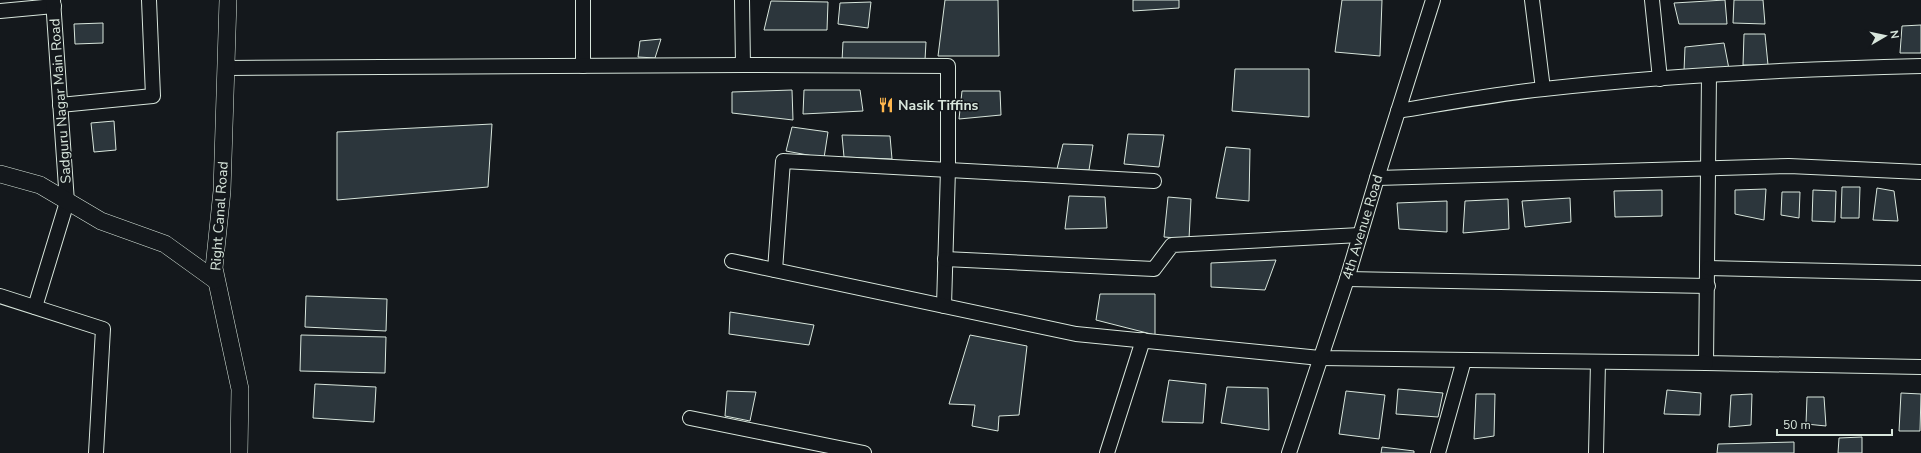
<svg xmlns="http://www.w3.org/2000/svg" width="1921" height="453" font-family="'Nunito Sans',sans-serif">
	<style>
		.building { fill: #2c363c; stroke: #d8e6dc }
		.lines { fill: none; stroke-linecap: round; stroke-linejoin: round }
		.minor-casing { stroke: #d8e6dc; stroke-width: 16 }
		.tertiary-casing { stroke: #d8e6dc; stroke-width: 18 }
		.minor { stroke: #14181c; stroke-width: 14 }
		.tertiary { stroke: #14181c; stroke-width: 17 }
		.labels { text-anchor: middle; stroke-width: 3; stroke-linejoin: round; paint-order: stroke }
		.street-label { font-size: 14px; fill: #d8e6dc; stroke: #14181c }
		.poi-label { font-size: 14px; font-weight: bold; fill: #d8e6dc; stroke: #14181c; text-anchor: start }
	</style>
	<rect width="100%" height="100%" fill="#14181c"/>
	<g class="building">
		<path d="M945 0H998L999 56H938Z"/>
		<path d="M1133 0H1179V8L1133 11Z"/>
		<path d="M1342 0H1382L1380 56 1335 52Z"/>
		<path d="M1725 0 1727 24H1679L1674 3Z"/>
		<path d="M1734 0H1763L1765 24 1733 23Z"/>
		<path d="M771 1 828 2 827 30H764Z"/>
		<path d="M871 2 868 28 838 24 840 3Z"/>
		<path d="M103 23V43L75 44 74 24Z"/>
		<path d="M1921 25V53H1900L1902 26Z"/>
		<path d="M1744 34H1765L1768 65H1743Z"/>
		<path d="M661 39 655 58 638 57 640 41Z"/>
		<path d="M843 42H926L925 60 842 61Z"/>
		<path d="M1724 43 1729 69 1684 71 1685 47Z"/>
		<path d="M1235 69H1309V117L1232 111Z"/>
		<path d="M792 90 793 120 732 113V92Z"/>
		<path d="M804 90H860L863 111 803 114Z"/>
		<path d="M962 91H1000L1001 115 959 119Z"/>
		<path d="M114 121 116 150 94 152 91 123Z"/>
		<path d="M492 124 488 187 337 200V132Z"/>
		<path d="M792 127 828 132 824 158 786 151Z"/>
		<path d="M1128 134 1164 135 1159 167 1124 164Z"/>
		<path d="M842 135 890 136 892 159 844 157Z"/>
		<path d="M1063 144 1093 145 1089 170 1057 169Z"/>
		<path d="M1226 147 1250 149 1249 201 1216 198Z"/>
		<path d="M1842 187H1860L1859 218H1841Z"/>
		<path d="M1877 188 1894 191 1898 221 1873 220Z"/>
		<path d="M1766 189 1764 220 1735 214V190Z"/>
		<path d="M1662 190V216L1615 217 1614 191Z"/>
		<path d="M1813 190 1836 191 1835 222 1812 221Z"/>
		<path d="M1782 192H1800L1799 218 1781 215Z"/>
		<path d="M1069 196 1105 197 1107 228 1065 229Z"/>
		<path d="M1168 197 1191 199 1189 239 1164 237Z"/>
		<path d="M1570 198 1571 222 1525 227 1522 201Z"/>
		<path d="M1508 199 1509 229 1463 233 1465 201Z"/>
		<path d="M1447 201V232L1399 229 1397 203Z"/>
		<path d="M1276 260 1265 290 1211 287V263Z"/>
		<path d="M1100 294H1155V335L1096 320Z"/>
		<path d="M306 296 387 299 386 331 305 327Z"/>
		<path d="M730 312 814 325 809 345 729 334Z"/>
		<path d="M301 335 386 337 385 373 300 371Z"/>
		<path d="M970 335 1027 346 1019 415 999 416 998 431 972 426 975 405 949 404Z"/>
		<path d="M1169 380 1206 384 1203 423 1162 422Z"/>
		<path d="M315 384 376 387 374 422 313 418Z"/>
		<path d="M1227 387 1268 388 1269 430 1221 423Z"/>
		<path d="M1398 389 1443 393 1438 417 1396 414Z"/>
		<path d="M1667 390 1701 393 1700 415 1664 414Z"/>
		<path d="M727 391 756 392 750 421 725 416Z"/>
		<path d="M1346 391 1385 395 1379 439 1339 434Z"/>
		<path d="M1901 393 1921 394 1920 431H1899Z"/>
		<path d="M1476 394H1495L1494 436 1474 439Z"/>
		<path d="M1752 394 1751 425 1729 427 1731 395Z"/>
		<path d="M1807 397H1824L1826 426 1806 424Z"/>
		<path d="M1862 437V453H1838L1839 438Z"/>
		<path d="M1794 442V453H1717L1718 444Z"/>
		<path d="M1382 447 1414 451V453H1381Z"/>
	</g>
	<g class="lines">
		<g class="minor-casing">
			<g id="minor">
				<path d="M583 0V66"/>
				<path d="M742 0 743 65"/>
				<path d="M1532 0 1543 89"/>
				<path d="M1652 0 1660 79"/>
				<path d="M0 11 54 6"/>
				<path d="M227 68 743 65 948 66V169L944 306"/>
				<path d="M1709 75 1706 363 1921 367"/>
				<path d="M60 105 153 96 149 0"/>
				<path d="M1398 111C1447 103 1495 94 1544 89 1669 75 1795 69 1921 66"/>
				<path d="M1377 178 1789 166 1921 172"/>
				<path d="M945 259 1154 269 1172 245 1360 235"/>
				<path d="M732 261 1076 334 1320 358 1706 363"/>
				<path d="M1708 268 1921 273"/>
				<path d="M775 270 783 161 1154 181"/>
				<path d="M1347 279 1708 286"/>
				<path d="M0 296 103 329 96 453"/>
				<path d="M35 307 67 202 53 0"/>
				<path d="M690 418 864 453"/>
				<path d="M1107 453 1143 340"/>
				<path d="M1289 453 1347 279 1377 178 1433 0"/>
				<path d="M1438 453 1464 360"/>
				<path d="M1596 453 1598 362"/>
			</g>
		</g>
		<g class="tertiary-casing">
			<g id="tertiary">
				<path d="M228 0 222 191 214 268 240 389 239 453"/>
				<path d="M0 174 40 185 101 221 165 244 215 280"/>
			</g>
		</g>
		<use href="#minor" class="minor"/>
		<use href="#tertiary" class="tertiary"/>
	</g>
	<defs>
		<g id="restaurant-bare" transform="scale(1.2)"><path d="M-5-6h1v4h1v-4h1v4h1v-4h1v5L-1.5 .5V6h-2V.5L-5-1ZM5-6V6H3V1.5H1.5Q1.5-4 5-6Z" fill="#ffb74d" stroke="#14181c" stroke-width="2.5" paint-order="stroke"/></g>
	</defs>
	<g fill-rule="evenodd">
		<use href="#restaurant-bare" x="886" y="105"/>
	</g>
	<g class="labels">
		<g class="street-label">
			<text transform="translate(60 101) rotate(-94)" y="5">Sadguru Nagar Main Road</text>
			<text transform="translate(219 216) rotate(-86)" y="5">Right Canal Road</text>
			<text transform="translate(1362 227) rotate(-73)" y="5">4th Avenue Road</text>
		</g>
		<g class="poi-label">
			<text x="898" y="110">Nasik Tiffins</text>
		</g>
	</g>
	<g transform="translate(1885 36) rotate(81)" stroke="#14181c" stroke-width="3" paint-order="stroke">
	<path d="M0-3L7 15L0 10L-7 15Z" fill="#d8e6dc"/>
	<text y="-6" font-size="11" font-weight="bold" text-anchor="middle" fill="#d8e6dc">N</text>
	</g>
	<path d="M1777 429v6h115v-6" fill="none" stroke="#d8e6dc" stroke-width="2"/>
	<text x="1783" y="429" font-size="12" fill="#d8e6dc" stroke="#14181c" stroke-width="3" paint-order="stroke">50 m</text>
</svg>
